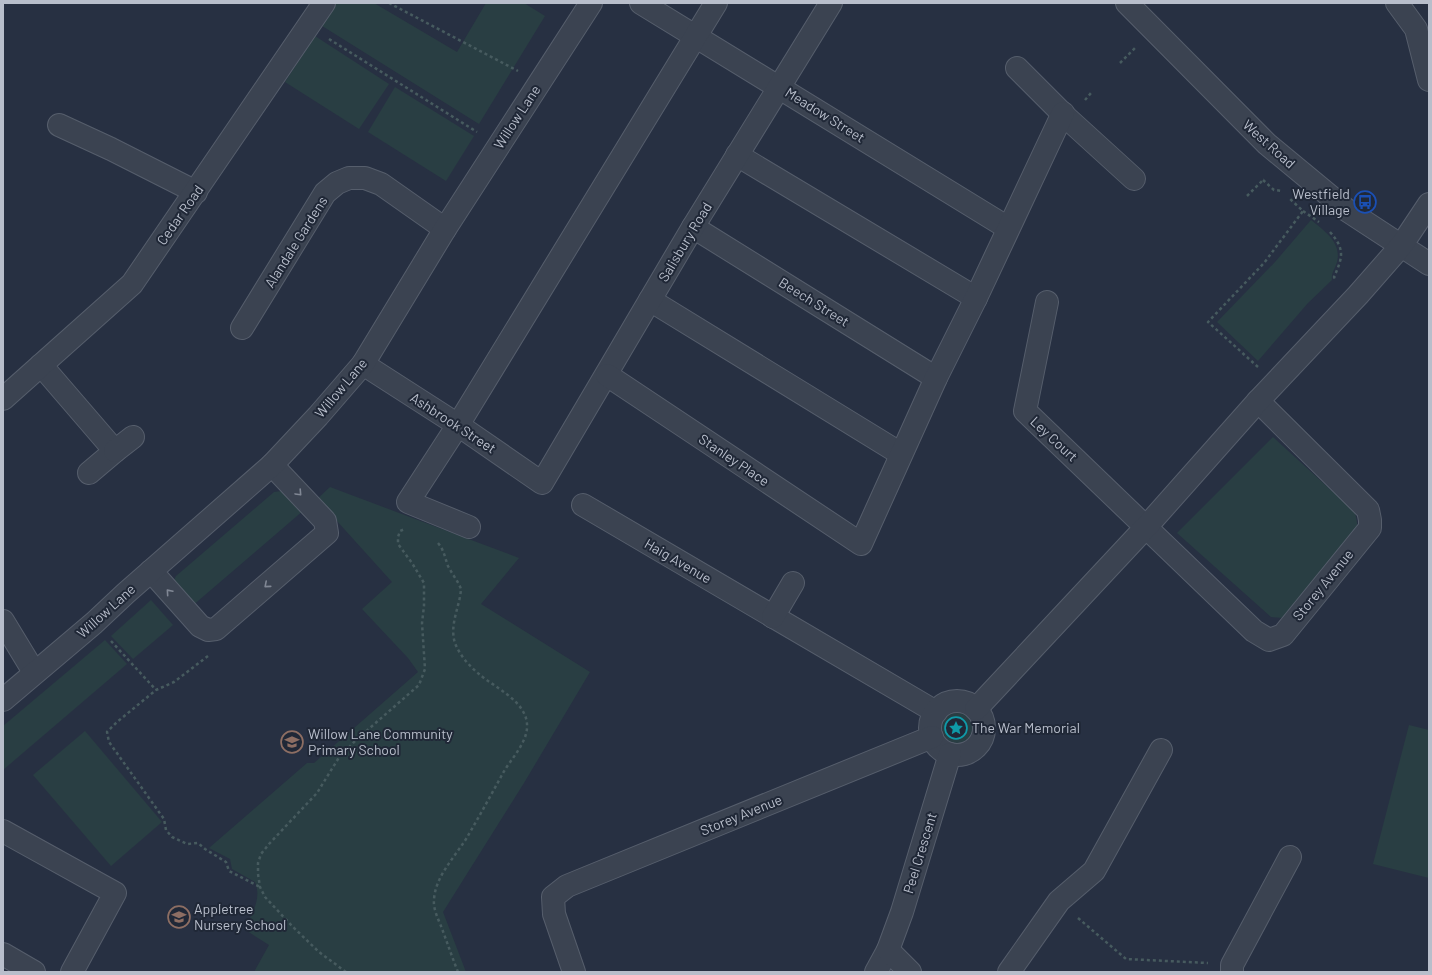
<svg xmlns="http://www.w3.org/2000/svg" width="1432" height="975" font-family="Barlow,sans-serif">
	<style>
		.green { fill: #293e43 }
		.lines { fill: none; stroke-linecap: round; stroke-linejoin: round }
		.minor-casing { stroke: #565e6c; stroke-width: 24 }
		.path { stroke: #475b5f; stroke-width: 2.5; stroke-dasharray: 3 3; stroke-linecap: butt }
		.minor { stroke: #3b4351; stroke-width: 22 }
		.oneway { stroke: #808794 }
		.labels { text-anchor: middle; stroke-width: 4; stroke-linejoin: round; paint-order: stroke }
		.street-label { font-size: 14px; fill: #b8becb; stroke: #202837 }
		.poi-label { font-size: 14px; fill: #b8becb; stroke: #202837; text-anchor: start }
	</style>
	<rect width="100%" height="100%" fill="#273042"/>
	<g class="green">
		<path d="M332 3H374L457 52 486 3H524L545 16 479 124 319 24Z"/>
		<path d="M315 36 389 84 359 129 285 82Z"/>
		<path d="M395 87 474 136 446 181 368 132Z"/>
		<path d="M1311 220C1325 231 1342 243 1337 262 1335 269 1331 273 1332 280L1308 303 1258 361 1217 322 1275 262Z"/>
		<path d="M1273 437 1355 512 1358 528 1283 618 1271 617 1177 533Z"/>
		<path d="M330 487 519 558 481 604 590 672 524 783 443 912 466 972H254L269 945 244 929C252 914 262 899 255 882L232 869 230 859 209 848 307 763H314L418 672 408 658 362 609 392 582 327 510 315 501Z"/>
		<path d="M282 491 288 494 304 510 191 607 173 582 176 576 274 492Z"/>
		<path d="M151 600 173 625 133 659 111 636Z"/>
		<path d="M105 640 127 664 3 770V726Z"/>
		<circle cx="957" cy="728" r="15"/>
		<path d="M1409 725 1429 730V878L1373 864Z"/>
		<path d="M85 731 162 822 111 866 33 775Z"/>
	</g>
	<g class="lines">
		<g class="minor-casing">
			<g id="minor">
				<path d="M641 3 1008 228"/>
				<path d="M1127 3 1267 144 1348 211 1429 264"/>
				<path d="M1397 3 1416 29 1429 80"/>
				<path d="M1017 68 1067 118 1134 179"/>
				<path d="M59 125 111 149 196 192"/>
				<path d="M737 155 976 298"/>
				<path d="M693 227 936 378"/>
				<path d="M650 300 901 454"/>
				<path d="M1047 302 1025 411 1254 631 1269 640 1283 635 1370 528V520L1368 510 1258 401"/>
				<path d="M242 328 325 193 337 183 349 178H365L381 184 445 229"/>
				<path d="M363 364 458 425 542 483 693 227 831 3"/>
				<path d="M41 365 115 451 89 473"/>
				<path d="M607 375 861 544 936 378 976 298 1063 113"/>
				<path d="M3 399 132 284 324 3"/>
				<path d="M115 451 133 437"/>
				<path d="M583 505 936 712"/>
				<path d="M469 527 408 502 458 425 716 3"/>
				<path d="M151 571 200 626 208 630 216 629 327 533 325 521 272 465"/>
				<path d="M773 617 793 583"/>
				<path d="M3 621 34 672"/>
				<path d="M3 700 94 623 126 593 272 465 318 416 363 364 445 229 591 3"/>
				<circle cx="957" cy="728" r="27"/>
				<path d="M976 709 1147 526 1258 401 1358 295 1401 246 1429 204"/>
				<path d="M3 831 115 893 72 972"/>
				<path d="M3 954 34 972"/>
				<path d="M574 972 554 914 553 897 567 886 932 737"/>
				<path d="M876 972 888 950"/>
				<path d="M910 972 888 950 902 912 950 754"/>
				<path d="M1009 972 1059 901 1094 871 1161 750"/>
				<path d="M1232 972V965L1290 857"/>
			</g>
		</g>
		<g class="path">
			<path d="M389 3 518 71"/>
			<path d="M329 39 477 132"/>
			<path d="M1120 63 1136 47"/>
			<path d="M1085 100 1091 93"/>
			<path d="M1263 180 1274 190 1283 191"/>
			<path d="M1247 196 1264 179"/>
			<path d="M1303 211 1319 222"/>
			<path d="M1330 232C1345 249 1343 257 1334 277L1336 281"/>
			<path d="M1258 367 1208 322 1264 263 1303 211 1289 198"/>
			<path d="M438 543C444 550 445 558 448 566 452 574 458 581 461 589 460 606 449 625 455 643 459 654 469 666 479 674 495 688 529 702 527 728 526 744 511 759 503 773 491 795 479 817 466 839 454 858 435 877 434 900 433 908 438 919 441 926 447 942 452 957 458 972"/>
			<path d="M111 641 156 690"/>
			<path d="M208 656 174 682 156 690 117 722 107 732 109 742 164 819 166 830 172 837 187 844 198 843 205 849 226 862 229 871 260 887"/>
			<path d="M1078 918 1126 959 1208 963"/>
			<path d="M346 972 319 952 293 927 265 897 260 887 258 874V863L261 854 269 844 317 793 338 759 355 741 419 685 425 669 422 623 424 606V583L412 563 398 544V537L400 531 405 529"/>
		</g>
		<use href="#minor" class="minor"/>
	</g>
	<defs><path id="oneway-chevron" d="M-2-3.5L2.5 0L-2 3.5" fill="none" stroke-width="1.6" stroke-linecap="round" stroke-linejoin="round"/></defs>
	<g class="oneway">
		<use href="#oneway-chevron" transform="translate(299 493) rotate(47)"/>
		<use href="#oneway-chevron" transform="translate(267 585) rotate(139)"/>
		<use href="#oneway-chevron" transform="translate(169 592) rotate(-131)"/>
	</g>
	<defs>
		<g id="bus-ring" transform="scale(1.15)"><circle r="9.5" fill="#202837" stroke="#1a4fb4" stroke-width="1.5"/><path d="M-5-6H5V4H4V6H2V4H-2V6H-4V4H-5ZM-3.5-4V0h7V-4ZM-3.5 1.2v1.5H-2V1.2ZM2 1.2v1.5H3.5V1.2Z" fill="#1a4fb4"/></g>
		<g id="sight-ring" transform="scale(1.15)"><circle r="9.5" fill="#202837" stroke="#0f9aa8" stroke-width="1.5"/><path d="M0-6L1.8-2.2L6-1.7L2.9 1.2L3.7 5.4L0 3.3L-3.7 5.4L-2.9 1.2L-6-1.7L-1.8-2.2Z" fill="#0f9aa8"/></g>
		<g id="school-ring" transform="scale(1.15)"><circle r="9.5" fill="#202837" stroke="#8d6e63" stroke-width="1.5"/><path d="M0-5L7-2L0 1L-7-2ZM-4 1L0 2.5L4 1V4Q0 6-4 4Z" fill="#8d6e63"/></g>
	</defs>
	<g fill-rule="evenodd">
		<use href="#bus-ring" x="1365" y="202"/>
		<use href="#sight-ring" x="956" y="728"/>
		<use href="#school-ring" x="292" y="742"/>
		<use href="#school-ring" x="179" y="917"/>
	</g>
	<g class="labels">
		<g class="street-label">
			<text transform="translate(825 115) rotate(32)" y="5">Meadow Street</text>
			<text transform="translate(517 117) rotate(-57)" y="5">Willow Lane</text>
			<text transform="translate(1269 144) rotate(42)" y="5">West Road</text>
			<text transform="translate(180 215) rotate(-55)" y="5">Cedar Road</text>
			<text transform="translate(296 242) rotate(-58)" y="5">Alandale Gardens</text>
			<text transform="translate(685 242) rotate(-59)" y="5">Salisbury Road</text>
			<text transform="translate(814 302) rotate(32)" y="5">Beech Street</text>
			<text transform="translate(341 388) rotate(-50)" y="5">Willow Lane</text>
			<text transform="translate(453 423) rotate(33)" y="5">Ashbrook Street</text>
			<text transform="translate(1054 439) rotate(43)" y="5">Ley Court</text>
			<text transform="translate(734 460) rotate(34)" y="5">Stanley Place</text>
			<text transform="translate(678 561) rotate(30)" y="5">Haig Avenue</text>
			<text transform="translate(1323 585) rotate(-51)" y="5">Storey Avenue</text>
			<text transform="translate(106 611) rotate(-42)" y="5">Willow Lane</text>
			<text transform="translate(741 815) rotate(-22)" y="5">Storey Avenue</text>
			<text transform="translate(920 853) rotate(-73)" y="5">Peel Crescent</text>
		</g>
		<g class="poi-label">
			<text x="1350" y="199" text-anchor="end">Westfield<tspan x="1350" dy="16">Village</tspan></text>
			<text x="972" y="733">The War Memorial</text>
			<text x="308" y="739">Willow Lane Community<tspan x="308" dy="16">Primary School</tspan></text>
			<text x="194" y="914">Appletree<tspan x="194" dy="16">Nursery School</tspan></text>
		</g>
	</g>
	<rect width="1432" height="975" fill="none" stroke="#b8becb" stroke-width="8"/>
</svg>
